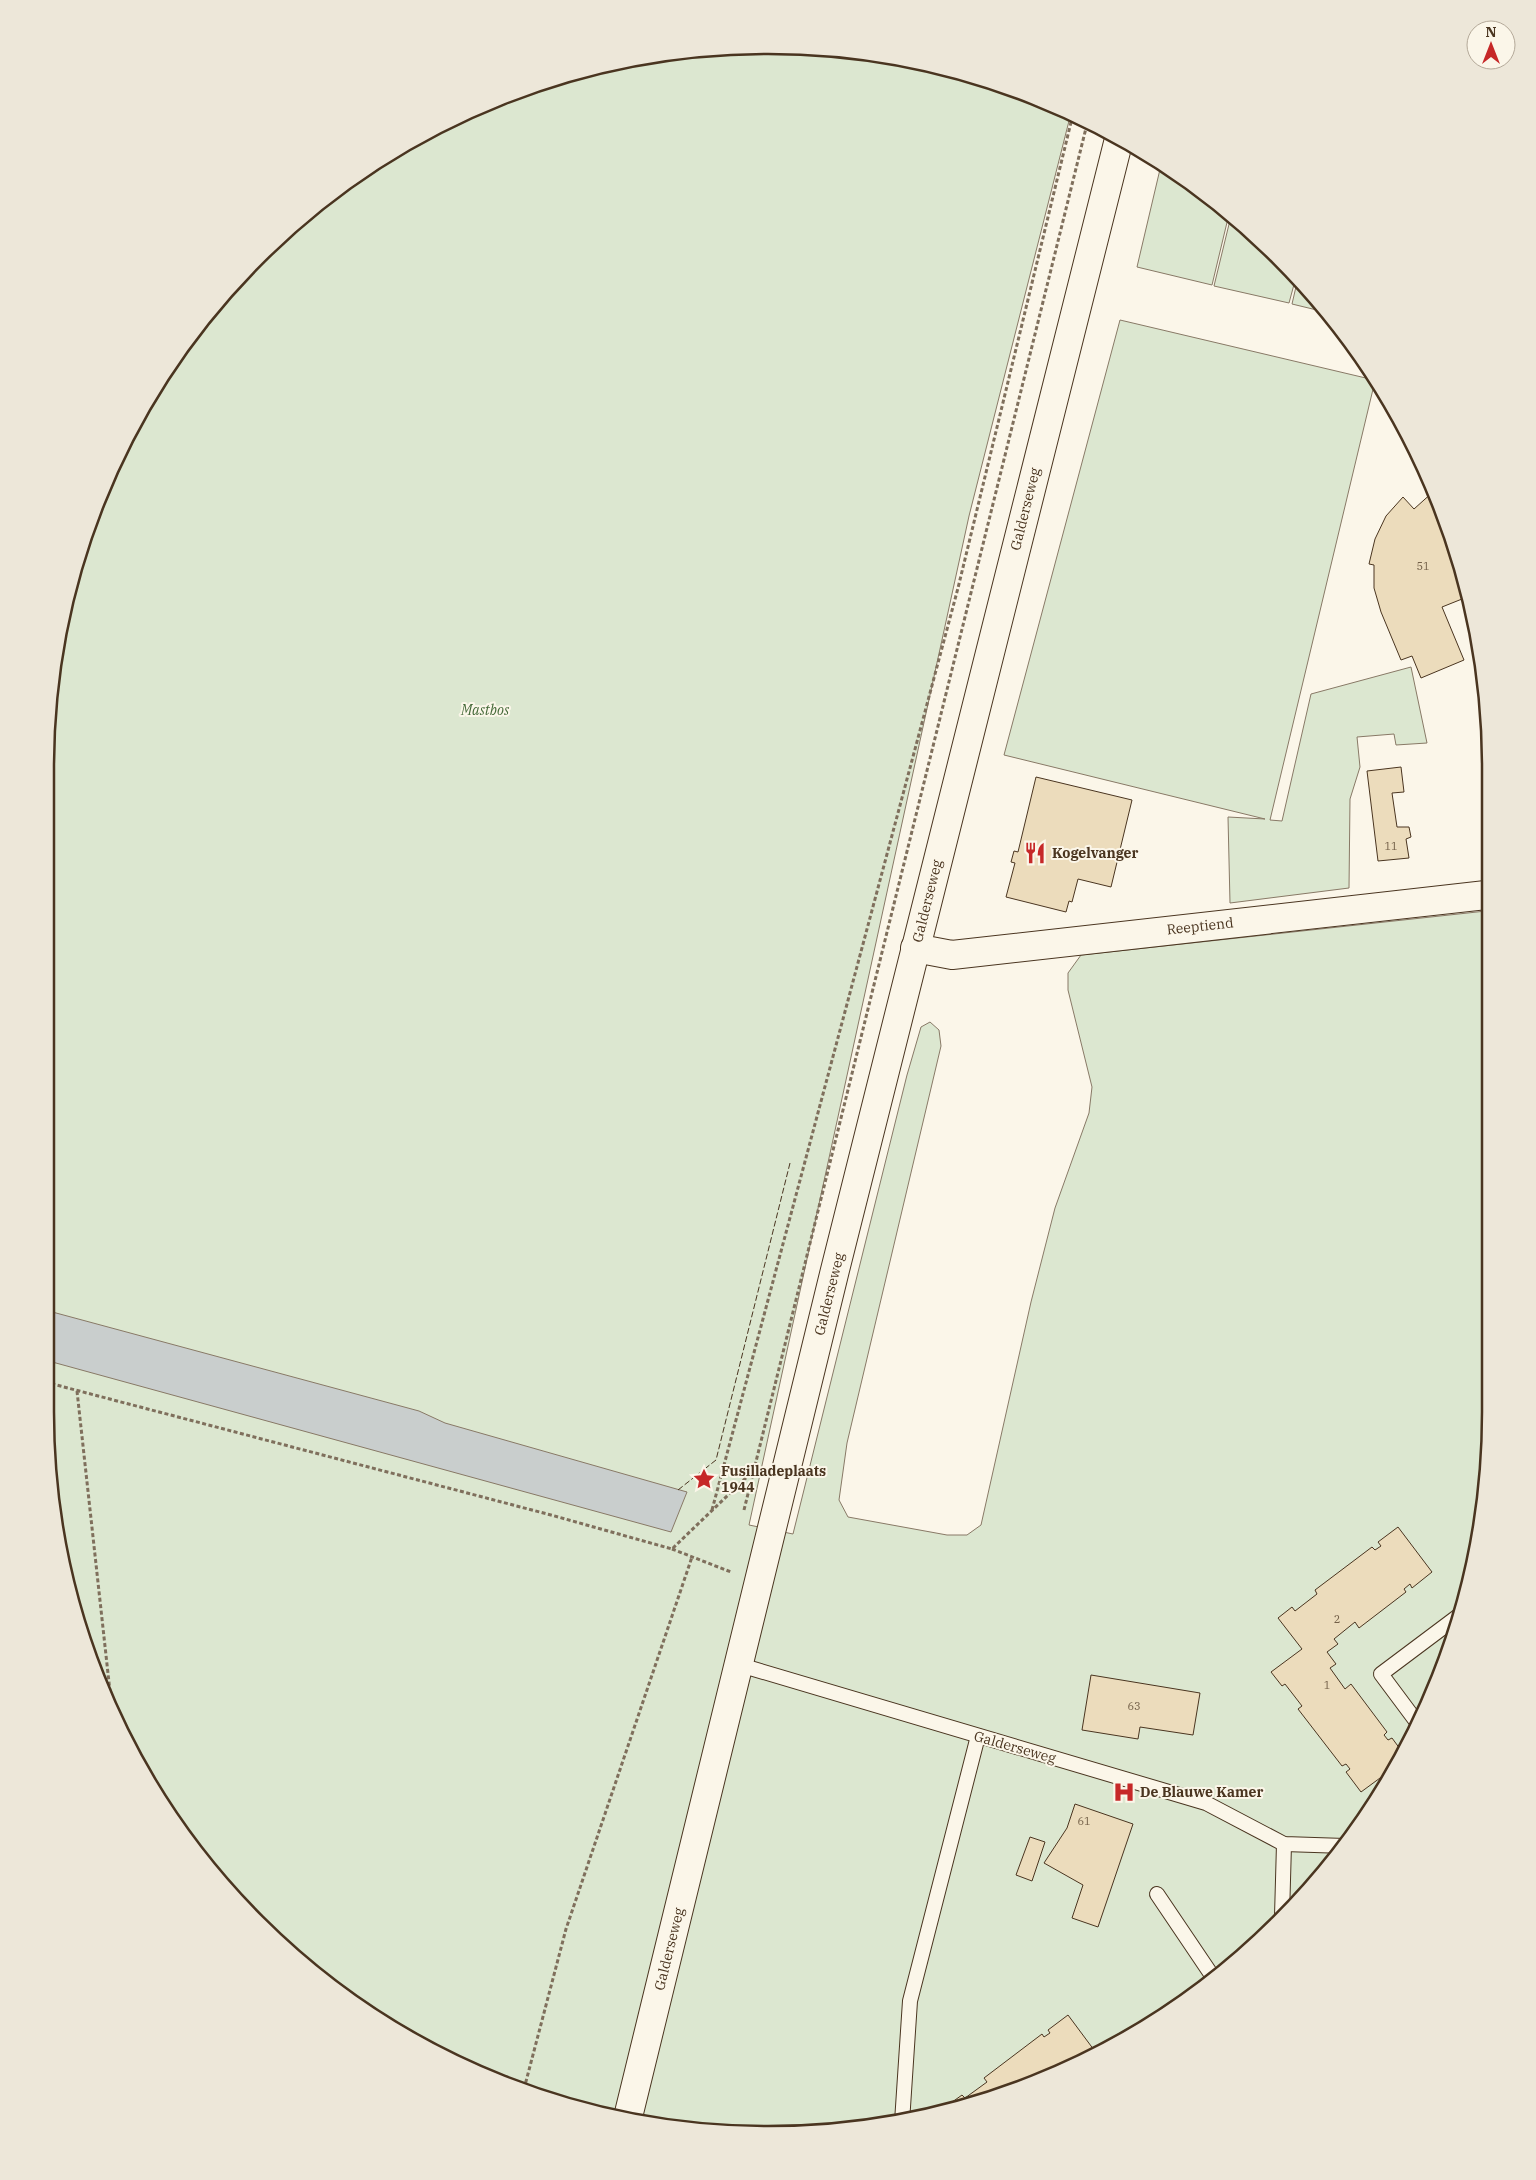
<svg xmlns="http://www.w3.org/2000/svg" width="1536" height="2180" font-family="'IBM Plex Serif',serif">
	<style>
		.green { fill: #dce7d0; stroke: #887966 }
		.water { fill: #c9cecd; stroke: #887966 }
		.building { fill: #ecdcbc; stroke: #4a3520 }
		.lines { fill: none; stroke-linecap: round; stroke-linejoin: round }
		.service-casing { stroke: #4a3520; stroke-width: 16 }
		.minor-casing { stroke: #4a3520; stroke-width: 30 }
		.tertiary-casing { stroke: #4a3520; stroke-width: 30 }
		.path { stroke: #7f6f5c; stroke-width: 3; stroke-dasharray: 4 2.5; stroke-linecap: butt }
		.service { stroke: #fbf6e9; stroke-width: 14 }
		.minor { stroke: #fbf6e9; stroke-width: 28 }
		.tertiary { stroke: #fbf6e9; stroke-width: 28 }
		.fence { stroke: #4a3520; stroke-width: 1; stroke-dasharray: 6 2.5; stroke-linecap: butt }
		.labels { text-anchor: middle; stroke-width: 4; stroke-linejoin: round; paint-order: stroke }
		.number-label { font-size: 11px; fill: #725f47 }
		.street-label { font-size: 14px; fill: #4a3520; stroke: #fbf6e9 }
		.park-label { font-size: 14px; font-style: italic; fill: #436837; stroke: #fbf6e9 }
		.poi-label { font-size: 14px; font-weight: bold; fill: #4a3520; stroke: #fbf6e9; text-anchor: start }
		.rim { fill: none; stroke: #4a3520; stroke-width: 2.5 }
	</style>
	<rect width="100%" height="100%" fill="#fbf6e9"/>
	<g class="green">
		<path d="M815 47 955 70 1071 113 969 516 749 1525 793 1534 907 1075 921 1027 930 1022 939 1030 941 1046 847 1443 839 1500 848 1517 947 1535H967L981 1525 1031 1302 1055 1208 1089 1113 1092 1087 1068 990V973L1081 955 1486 911 1489 1459 1466 1599 1417 1732 1342 1852 1245 1955 1088 2061 909 2121 768 2135 674 2129 491 2080 367 2013 292 1956 167 1813 100 1689 70 1599 45 1412V768L59 627 100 492 142 407 195 328 291 225 406 142 535 83 673 51Z"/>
		<path d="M1161 165 1208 194 1229 214 1212 285 1137 267Z"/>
		<path d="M1231 216 1296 277 1289 303 1214 286Z"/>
		<path d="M1298 278 1311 291 1325 312 1292 304Z"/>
		<path d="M1120 320 1370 379 1374 385 1270 820 1282 821 1311 694 1411 667 1427 743 1396 745 1394 734 1357 737 1360 767 1350 799 1349 888 1230 903 1228 817 1265 819 1004 755Z"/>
	</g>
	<path class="water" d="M45 1310 419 1411 445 1423 687 1492 671 1532 45 1360Z"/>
	<g class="building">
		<path d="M1434 491 1453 536 1467 597 1442 607 1464 660 1421 678 1412 656 1401 660 1381 612 1374 588V565L1369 564 1375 539 1386 516 1403 497 1414 509Z"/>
		<path d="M1401 767 1404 792 1392 793 1397 827H1409L1411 837 1406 839 1409 858 1378 861 1367 771Z"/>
		<path d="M1036 777 1132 800 1111 887 1078 879 1072 902 1069 901 1066 912 1006 897 1015 863 1011 862 1014 851 1018 852Z"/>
		<path d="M1398 1527 1432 1572 1412 1588 1410 1584 1404 1589 1406 1592 1359 1628 1355 1622 1334 1639 1338 1644 1327 1652 1336 1664 1330 1668 1345 1689 1351 1684 1387 1732 1384 1735 1388 1740 1392 1738 1403 1753 1395 1767 1361 1792 1346 1772 1350 1769 1346 1764 1342 1766 1298 1709 1302 1706 1285 1684 1282 1686 1271 1672 1302 1649 1278 1618 1292 1607 1295 1611 1317 1594 1315 1590 1372 1547 1375 1550 1381 1546 1378 1542Z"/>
		<path d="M1091 1675 1200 1693 1193 1735 1140 1727 1138 1739 1082 1730Z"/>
		<path d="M1075 1804 1133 1824 1098 1927 1072 1918 1083 1885 1044 1863 1067 1828Z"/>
		<path d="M1030 1837 1045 1842 1032 1881 1016 1875Z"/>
		<path d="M1068 2015 1097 2054 1088 2061 950 2107 948 2105 962 2095 965 2098 987 2082 984 2078 1042 2034 1044 2037 1050 2033 1048 2030Z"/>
	</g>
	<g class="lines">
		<g class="service-casing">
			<g id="service">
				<path d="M740 1665 1206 1803 1284 1844 1345 1846"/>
				<path d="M1419 1725 1381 1674 1461 1614"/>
				<path d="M1157 1894 1213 1977"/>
				<path d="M1282 1916 1284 1844"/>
				<path d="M902 2122 910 2001 978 1736"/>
			</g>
		</g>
		<g class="minor-casing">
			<path id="minor" d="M915 948 952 955 1486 895"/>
		</g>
		<g class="tertiary-casing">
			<path id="tertiary" d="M628 2117 835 1270 1119 139"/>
		</g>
		<g class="path">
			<path d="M45 1382 551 1515 672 1549 751 1473"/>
			<path d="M77 1391 112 1710"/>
			<path d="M712 1510 958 588 1073 114"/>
			<path d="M744 1510 1088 120"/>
			<path d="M672 1549 731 1572"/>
			<path d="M524 2089 566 1929 692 1557"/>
		</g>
		<use href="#service" class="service"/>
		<use href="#minor" class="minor"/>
		<use href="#tertiary" class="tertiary"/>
		<path class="fence" d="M678 1490 716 1460 790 1163"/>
	</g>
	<defs>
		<g id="restaurant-bare" transform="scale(1.725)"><path d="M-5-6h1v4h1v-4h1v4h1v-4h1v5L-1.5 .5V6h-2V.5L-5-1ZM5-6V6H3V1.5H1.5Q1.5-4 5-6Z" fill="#c62828" stroke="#fbf6e9" stroke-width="2.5" paint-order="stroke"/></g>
		<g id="sight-bare" transform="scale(1.725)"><path d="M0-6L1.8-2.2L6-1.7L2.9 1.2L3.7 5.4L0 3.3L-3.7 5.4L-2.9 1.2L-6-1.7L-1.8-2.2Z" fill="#c62828" stroke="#fbf6e9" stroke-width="2.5" paint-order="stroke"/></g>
		<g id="hospital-bare" transform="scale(1.725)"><path d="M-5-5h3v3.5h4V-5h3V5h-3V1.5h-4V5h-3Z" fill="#c62828" stroke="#fbf6e9" stroke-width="2.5" paint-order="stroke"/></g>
	</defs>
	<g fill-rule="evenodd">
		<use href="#restaurant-bare" x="1035" y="853"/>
		<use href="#sight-bare" x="704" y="1479"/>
		<use href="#hospital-bare" x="1124" y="1792"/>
	</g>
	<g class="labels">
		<g class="number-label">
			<text x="1423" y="570">51</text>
			<text x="1391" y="850">11</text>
			<text x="1337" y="1623">2</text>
			<text x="1327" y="1689">1</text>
			<text x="1134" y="1710">63</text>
			<text x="1084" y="1825">61</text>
		</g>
		<g class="street-label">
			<text transform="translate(1025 509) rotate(-76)" y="5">Galderseweg</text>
			<text transform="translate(927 901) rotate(-76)" y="5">Galderseweg</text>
			<text transform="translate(1200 926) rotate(-6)" y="5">Reeptiend</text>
			<text transform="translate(829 1294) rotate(-76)" y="5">Galderseweg</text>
			<text transform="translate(1015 1747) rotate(16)" y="5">Galderseweg</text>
			<text transform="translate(669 1949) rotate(-76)" y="5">Galderseweg</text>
		</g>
		<g class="park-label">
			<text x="485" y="715">Mastbos</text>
		</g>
		<g class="poi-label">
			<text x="1052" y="858">Kogelvanger</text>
			<text x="721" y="1476">Fusilladeplaats<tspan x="721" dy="16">1944</tspan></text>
			<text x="1140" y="1797">De Blauwe Kamer</text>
		</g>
	</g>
	<path d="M0 0H1536V2180H0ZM768 54H768A714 714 0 0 1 1482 768V1412A714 714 0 0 1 768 2126H768A714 714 0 0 1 54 1412V768A714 714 0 0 1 768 54Z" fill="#ede7d9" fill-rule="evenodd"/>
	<path class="rim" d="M768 54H768A714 714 0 0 1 1482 768V1412A714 714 0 0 1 768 2126H768A714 714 0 0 1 54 1412V768A714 714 0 0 1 768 54Z"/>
	<g transform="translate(1491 45)"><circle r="24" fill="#fbf6e9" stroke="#b4a999"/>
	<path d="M0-4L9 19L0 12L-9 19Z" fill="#c62828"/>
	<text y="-8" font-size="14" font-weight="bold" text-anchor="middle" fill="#4a3520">N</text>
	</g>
</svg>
